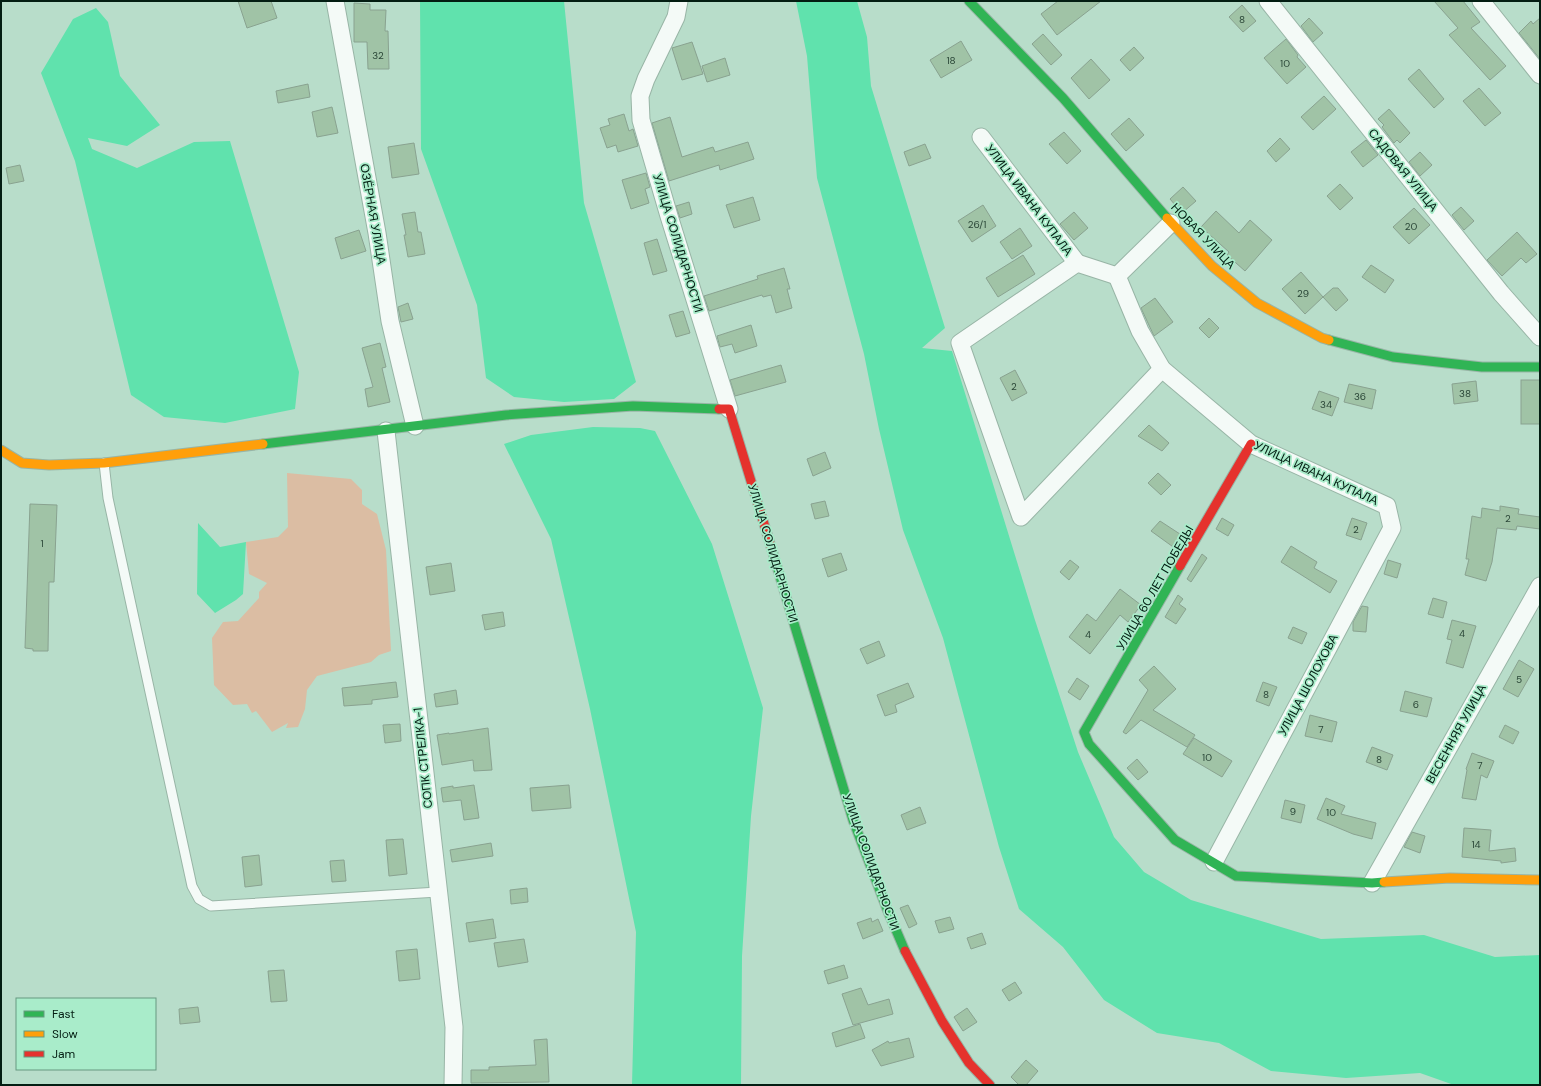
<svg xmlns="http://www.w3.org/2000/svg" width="1541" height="1086" font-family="'DM Sans',sans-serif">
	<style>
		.green { fill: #dbbda3 }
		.water { fill: #60e2ad }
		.building { fill: #a0c3a6; stroke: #89a290 }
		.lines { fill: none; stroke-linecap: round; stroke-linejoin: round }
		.lane-casing { stroke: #98b5a6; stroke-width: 11 }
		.street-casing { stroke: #98b5a6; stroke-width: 19 }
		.fast-casing { stroke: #98b5a6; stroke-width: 11 }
		.slow-casing { stroke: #98b5a6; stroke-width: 11 }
		.jam-casing { stroke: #98b5a6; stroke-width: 11 }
		.lane { stroke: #f4faf7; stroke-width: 9 }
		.street { stroke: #f4faf7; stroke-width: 17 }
		.fast { stroke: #30b455; stroke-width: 9 }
		.slow { stroke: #ff9f0a; stroke-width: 9 }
		.jam { stroke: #e5322d; stroke-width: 9 }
		.labels { text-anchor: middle; stroke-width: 3.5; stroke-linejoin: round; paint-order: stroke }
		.number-label { font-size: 10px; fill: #2a4637 }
		.street-label { font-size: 12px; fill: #031d12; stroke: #a9ecca }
	</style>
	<rect width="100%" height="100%" fill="#b8ddca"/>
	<path class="green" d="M287 473 351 479 362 490V504L377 514 386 550 391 651 379 655 371 662 317 676 307 690 305 709 298 727 286 728 288 723 272 732 256 711 252 713 247 704 233 705 214 685 212 638 223 622 238 621 259 598V592L267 583 249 574 246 542 278 537 288 527Z"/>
	<g class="water">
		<path d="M420 1H564L584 203 636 382 614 399 564 402 514 397 486 378 477 305 421 149Z"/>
		<path d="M796 1H857L867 37 871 86 945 328 922 348 952 351 1034 617 1078 752 1114 837 1144 872 1191 900 1321 939 1424 935 1495 957 1540 955V1085H1454L1420 1073 1346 1078 1271 1071 1219 1043 1157 1033 1104 1000 1063 947 1019 909 999 847 943 638 903 530 879 429 864 354 817 178 807 56Z"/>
		<path d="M96 8 108 22 120 76 160 125 127 146 88 138 92 149 137 168 194 142 230 141 299 372 295 409 225 423 164 417 131 395 75 161 41 73 73 19Z"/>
		<path d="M593 427 640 428 655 431 712 544 763 708 751 816 742 956 741 1085H632L636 932 590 709 551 539 504 444 531 435Z"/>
		<path d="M198 523 220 547 246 542 243 594 236 600 215 613 197 594Z"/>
	</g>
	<g class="building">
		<path d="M238 1H271L277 18 247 28Z"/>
		<path d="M1058 1H1101L1057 35 1041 14Z"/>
		<path d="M1434 1H1463L1480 22 1471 28 1506 66 1490 80 1449 35 1458 28Z"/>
		<path d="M354 3 370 4V10H386L385 31H388L389 69H368L367 42H354Z"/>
		<path d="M1242 5 1256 21 1243 32 1229 17Z"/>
		<path d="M1309 18 1323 33 1313 42 1301 26Z"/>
		<path d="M1540 18V59L1519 33 1531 21 1533 24Z"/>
		<path d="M1043 34 1062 55 1051 65 1032 44Z"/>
		<path d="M1286 39 1298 55 1297 57 1306 67 1287 84 1264 58Z"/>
		<path d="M961 41 972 60 941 78 930 60Z"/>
		<path d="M692 42 703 74 682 80 672 48Z"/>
		<path d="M1134 47 1144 58 1130 71 1120 60Z"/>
		<path d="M725 58 730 75 707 82 702 66Z"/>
		<path d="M1091 59 1110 80 1089 99 1071 78Z"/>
		<path d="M1419 69 1444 99 1434 108 1408 79Z"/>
		<path d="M308 84 310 97 278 103 276 91Z"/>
		<path d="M1479 88 1501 113 1485 126 1463 101Z"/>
		<path d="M1324 96 1336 109 1313 130 1301 117Z"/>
		<path d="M332 107 338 133 317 137 312 112Z"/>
		<path d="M1389 109 1410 133 1400 143 1397 140 1394 143 1382 127 1384 125 1378 119Z"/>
		<path d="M624 114 629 131 633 129 638 146 618 152 616 145 607 148 600 128 610 125 608 119Z"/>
		<path d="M670 117 682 157 713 147 715 152 748 142 754 159 720 170 719 165 669 181 652 123Z"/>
		<path d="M1129 118 1144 135 1126 151 1111 134Z"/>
		<path d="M1064 132 1081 151 1067 164 1049 144Z"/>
		<path d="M1280 138 1290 149 1276 162 1267 151Z"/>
		<path d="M1366 140 1378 155 1363 167 1351 152Z"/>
		<path d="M414 143 419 174 392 178 388 147Z"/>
		<path d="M925 144 931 158 909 166 904 152Z"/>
		<path d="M1420 152 1432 165 1420 176 1409 162Z"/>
		<path d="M20 165 24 181 9 184 6 168Z"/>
		<path d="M646 173 650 187 645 189 649 203 631 209 622 180Z"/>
		<path d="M1340 184 1353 198 1340 210 1327 196Z"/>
		<path d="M1183 187 1196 201 1182 213 1170 199Z"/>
		<path d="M753 197 760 220 734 228 726 205Z"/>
		<path d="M689 202 692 214 680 218 676 206Z"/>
		<path d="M983 205 996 226 972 242 958 221Z"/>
		<path d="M1461 207 1474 221 1464 230 1452 215Z"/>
		<path d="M1414 208 1430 225 1409 244 1393 227Z"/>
		<path d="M1216 211 1239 233 1250 220 1272 240 1245 271 1227 255 1229 252 1201 227Z"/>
		<path d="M415 212 418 232H421L425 254 408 257 404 235H406L402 214Z"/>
		<path d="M1074 212 1088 228 1074 240 1060 224Z"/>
		<path d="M1020 228 1032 246 1012 259 1000 242Z"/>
		<path d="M359 230 366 251 341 259 335 238Z"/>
		<path d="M1517 232 1537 254 1526 263 1521 258 1502 276 1487 260Z"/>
		<path d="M657 239 667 271 653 275 644 243Z"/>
		<path d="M1023 255 1035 274 998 297 986 278Z"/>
		<path d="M1371 265 1394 280 1385 293 1362 277Z"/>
		<path d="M784 268 790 289H787L792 308 776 313 771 295 763 297 762 295 709 311 704 296 758 279 757 276Z"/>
		<path d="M1301 272 1323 297 1305 314 1282 289Z"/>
		<path d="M1333 288H1338L1348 300 1336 311 1323 297Z"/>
		<path d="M1155 298 1173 322 1154 336 1141 308Z"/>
		<path d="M408 303 413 319 401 322 398 307Z"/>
		<path d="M683 311 690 333 676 337 669 315Z"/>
		<path d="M1209 318 1219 328 1209 338 1199 328Z"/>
		<path d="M751 325 757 346 735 353 732 344 720 347 717 336Z"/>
		<path d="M380 343 386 367 382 368 390 402 368 407 365 389 373 387 362 348Z"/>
		<path d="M781 365 786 382 735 396 730 380Z"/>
		<path d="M1015 370 1027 393 1012 401 1000 378Z"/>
		<rect x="1521" y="380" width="19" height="44"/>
		<path d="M1476 381 1478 401 1454 404 1452 384Z"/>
		<path d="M1349 384 1376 390 1372 409 1344 402Z"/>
		<path d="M1319 391 1339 398 1332 416 1312 409Z"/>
		<path d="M1149 425 1169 443 1162 451 1138 436Z"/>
		<path d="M825 452 831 468 813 476 807 459Z"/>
		<path d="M1158 473 1171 485 1161 495 1148 483Z"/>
		<path d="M825 501 829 516 815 519 811 504Z"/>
		<path d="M30 504 57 505 54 582H49L48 651H33V649L25 648Z"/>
		<path d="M1500 506 1519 509 1518 514 1540 517V529L1517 526 1516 530 1497 528 1492 562 1486 581 1465 575 1469 559H1466L1472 516 1481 518 1482 508 1500 511Z"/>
		<path d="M1222 518 1234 525 1228 536 1216 529Z"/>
		<path d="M1352 518 1367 523 1361 540 1346 535Z"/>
		<path d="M1160 521 1183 536 1176 549 1151 531Z"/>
		<path d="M1291 546 1317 562 1314 568 1337 581 1330 593 1281 562Z"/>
		<path d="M841 553 847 570 828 577 822 559Z"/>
		<path d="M1202 554 1207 558 1191 582 1187 579Z"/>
		<path d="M1070 560 1079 567 1069 580 1060 572Z"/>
		<path d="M1388 560 1401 564 1397 578 1384 574Z"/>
		<path d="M451 563 455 591 430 595 426 567Z"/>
		<path d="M1120 589 1141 605 1128 622 1120 615 1090 654 1069 637 1087 614 1096 621Z"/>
		<path d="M1178 595 1183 599 1179 604 1186 609 1176 624 1165 617Z"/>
		<path d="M1433 598 1447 602 1443 618 1428 614Z"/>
		<path d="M1362 606 1368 607 1366 632 1353 631V622Z"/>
		<path d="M503 612 505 626 485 630 482 615Z"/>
		<path d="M1452 620 1476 626 1463 668 1446 663 1452 640 1447 639Z"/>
		<path d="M1293 627 1307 633 1302 644 1288 638Z"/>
		<path d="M879 641 885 656 867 664 860 649Z"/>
		<path d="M1519 660 1534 669 1518 697 1503 689Z"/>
		<path d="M1154 666 1176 689 1153 710 1195 735 1187 747 1141 720 1126 734 1123 732 1148 690 1139 680Z"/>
		<path d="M1077 678 1089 686 1080 700 1068 692Z"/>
		<path d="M396 682 398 697 372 700V704L344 706 342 688Z"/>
		<path d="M1263 682 1277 687 1269 706 1256 701Z"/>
		<path d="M908 683 914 697 895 705 897 712 885 716 877 695Z"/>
		<path d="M456 690 458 704 436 707 434 694Z"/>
		<path d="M1405 691 1432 698 1427 717 1400 711Z"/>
		<path d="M1310 715 1337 722 1332 742 1305 736Z"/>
		<path d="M400 724 401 741 385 743 383 725Z"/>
		<path d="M1505 725 1519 732 1513 744 1499 737Z"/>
		<path d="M488 728 492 770 474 771 473 760 442 765 437 735 449 733V734Z"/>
		<path d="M1194 738 1232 761 1222 777 1183 754Z"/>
		<path d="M1372 747 1393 755 1387 770 1366 762Z"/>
		<path d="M1472 753 1494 761 1487 778 1481 775 1476 800 1462 798 1467 770 1466 769Z"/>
		<path d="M1137 759 1148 772 1138 780 1127 768Z"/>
		<path d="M474 785 479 818 464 820 461 800 443 802 441 788 453 786V788Z"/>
		<path d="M569 785 571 808 532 811 530 788Z"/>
		<path d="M1326 798 1345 806 1341 814 1376 823 1372 839 1353 834 1317 819Z"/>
		<path d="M1285 800 1305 805 1301 823 1281 818Z"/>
		<path d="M920 807 926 823 907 830 901 815Z"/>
		<path d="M1464 828 1491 830 1489 851 1515 848 1516 861 1501 863V861L1462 857Z"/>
		<path d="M1412 832 1425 836 1420 853 1404 847Z"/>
		<path d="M403 839 407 874 389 876 386 840Z"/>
		<path d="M491 843 493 856 452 862 450 850Z"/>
		<path d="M259 855 262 885 245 887 242 857Z"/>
		<path d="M344 860 346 881 332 882 330 861Z"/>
		<path d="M527 888 528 902 511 904 510 890Z"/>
		<path d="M908 905 917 924 909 928 900 908Z"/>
		<path d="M950 917 954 929 939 933 935 921Z"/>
		<path d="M871 918 872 922 878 919 883 931 863 939 857 923Z"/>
		<path d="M493 919 496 938 469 942 466 923Z"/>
		<path d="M982 933 986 944 971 949 967 938Z"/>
		<path d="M524 939 528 962 498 967 494 943Z"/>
		<path d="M417 949 420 979 399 981 396 951Z"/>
		<path d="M844 965 848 978 828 984 824 971Z"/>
		<path d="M284 970 287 1001 271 1002 268 971Z"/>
		<path d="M1015 982 1022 993 1009 1001 1002 990Z"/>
		<path d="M861 988 868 1005 889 999 893 1014 853 1025 842 994Z"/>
		<path d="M198 1007 200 1022 180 1024 179 1009Z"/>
		<path d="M967 1008 977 1022 963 1031 954 1017Z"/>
		<path d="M860 1024 865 1038 836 1047 832 1033Z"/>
		<path d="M909 1038 914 1057 881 1066 872 1050 888 1041 889 1043Z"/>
		<path d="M547 1039 549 1082 471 1083V1070H489V1067L536 1065 534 1040Z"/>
		<path d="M1026 1060 1038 1071 1026 1085H1019L1011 1077Z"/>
	</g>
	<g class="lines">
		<g class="lane-casing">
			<path id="lane" d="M104 463 108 498 192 886 199 899 211 906 438 892"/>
		</g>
		<g class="street-casing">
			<g id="street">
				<path d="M335 1 377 233 390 321 415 426"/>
				<path d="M679 1 676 17 646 79 640 96 641 120 669 216 729 409"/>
				<path d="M1268 1 1501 293 1540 337"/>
				<path d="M1481 1 1540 75"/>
				<path d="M981 137 1077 263"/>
				<path d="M1171 223 1117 276 1140 331 1162 369 1251 444 1387 506 1392 528 1214 862"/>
				<path d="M1117 276 1077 263 960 343 1021 517 1162 369"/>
				<path d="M386 431 454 1027 453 1085"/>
				<path d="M1372 883 1540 586"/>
			</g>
		</g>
		<g class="fast-casing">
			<g id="fast">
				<path d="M969 1 1063 98 1167 218"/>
				<path d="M1329 340 1393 357 1482 367H1540"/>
				<path d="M263 444 506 415 633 406 719 409"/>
				<path d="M772 550 853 820 887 909 905 951"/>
				<path d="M1180 566 1084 732 1089 744 1175 840 1236 876 1372 883 1384 882"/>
			</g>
		</g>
		<g class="slow-casing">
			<g id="slow">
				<path d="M1167 218 1212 266 1257 303 1322 338 1329 340"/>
				<path d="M1 450 22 463 49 465 104 463 263 444"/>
				<path d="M1384 882 1450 878 1540 880"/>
			</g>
		</g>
		<g class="jam-casing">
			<g id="jam">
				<path d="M719 409H729L772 550"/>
				<path d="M1180 566 1251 444"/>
				<path d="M905 951 942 1021 969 1063 990 1085"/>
			</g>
		</g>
		<use href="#lane" class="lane"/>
		<use href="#street" class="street"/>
		<use href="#fast" class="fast"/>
		<use href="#slow" class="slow"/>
		<use href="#jam" class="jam"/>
	</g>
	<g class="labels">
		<g class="number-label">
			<text x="1242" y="23">8</text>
			<text x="378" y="59">32</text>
			<text x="951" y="64">18</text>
			<text x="1285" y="67">10</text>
			<text x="977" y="228">26/1</text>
			<text x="1411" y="230">20</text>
			<text x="1303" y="297">29</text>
			<text x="1014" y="390">2</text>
			<text x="1465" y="397">38</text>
			<text x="1360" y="400">36</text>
			<text x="1326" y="408">34</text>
			<text x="1508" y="522">2</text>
			<text x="1356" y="533">2</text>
			<text x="42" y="547">1</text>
			<text x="1462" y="637">4</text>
			<text x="1088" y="638">4</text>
			<text x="1519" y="683">5</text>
			<text x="1266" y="698">8</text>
			<text x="1416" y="708">6</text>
			<text x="1321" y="733">7</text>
			<text x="1207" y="761">10</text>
			<text x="1379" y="763">8</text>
			<text x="1480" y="769">7</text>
			<text x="1293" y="815">9</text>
			<text x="1331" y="816">10</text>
			<text x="1476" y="848">14</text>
		</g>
		<g class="street-label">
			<text transform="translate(1403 170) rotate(51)" y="4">САДОВАЯ УЛИЦА</text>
			<text transform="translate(1029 200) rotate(53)" y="4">УЛИЦА ИВАНА КУПАЛА</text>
			<text transform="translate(373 214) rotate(80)" y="4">ОЗЁРНАЯ УЛИЦА</text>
			<text transform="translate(1203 236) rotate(46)" y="4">НОВАЯ УЛИЦА</text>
			<text transform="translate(678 243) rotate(73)" y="4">УЛИЦА СОЛИДАРНОСТИ</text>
			<text transform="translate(1316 473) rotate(25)" y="4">УЛИЦА ИВАНА КУПАЛА</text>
			<text transform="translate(773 553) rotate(73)" y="4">УЛИЦА СОЛИДАРНОСТИ</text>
			<text transform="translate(1155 588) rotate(-60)" y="4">УЛИЦА 60 ЛЕТ ПОБЕДЫ</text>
			<text transform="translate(1308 685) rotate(-62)" y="4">УЛИЦА ШОЛОХОВА</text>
			<text transform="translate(1456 734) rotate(-61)" y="4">ВЕСЕННЯЯ УЛИЦА</text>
			<text transform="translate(423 758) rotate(-96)" y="4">СОПК СТРЕЛКА-1</text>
			<text transform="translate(871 862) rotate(70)" y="4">УЛИЦА СОЛИДАРНОСТИ</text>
		</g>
	</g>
	<rect width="1541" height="1086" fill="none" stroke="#031d12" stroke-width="4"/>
	<rect x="16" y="998" width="140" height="72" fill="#a9ecca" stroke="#679980"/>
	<rect x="24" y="1011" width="20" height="6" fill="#30b455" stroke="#679980"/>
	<text x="52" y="1018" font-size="12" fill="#031d12">Fast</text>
	<rect x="24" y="1031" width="20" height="6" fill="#ff9f0a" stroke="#679980"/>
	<text x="52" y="1038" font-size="12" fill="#031d12">Slow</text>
	<rect x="24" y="1051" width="20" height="6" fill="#e5322d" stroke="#679980"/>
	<text x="52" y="1058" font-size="12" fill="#031d12">Jam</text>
</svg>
